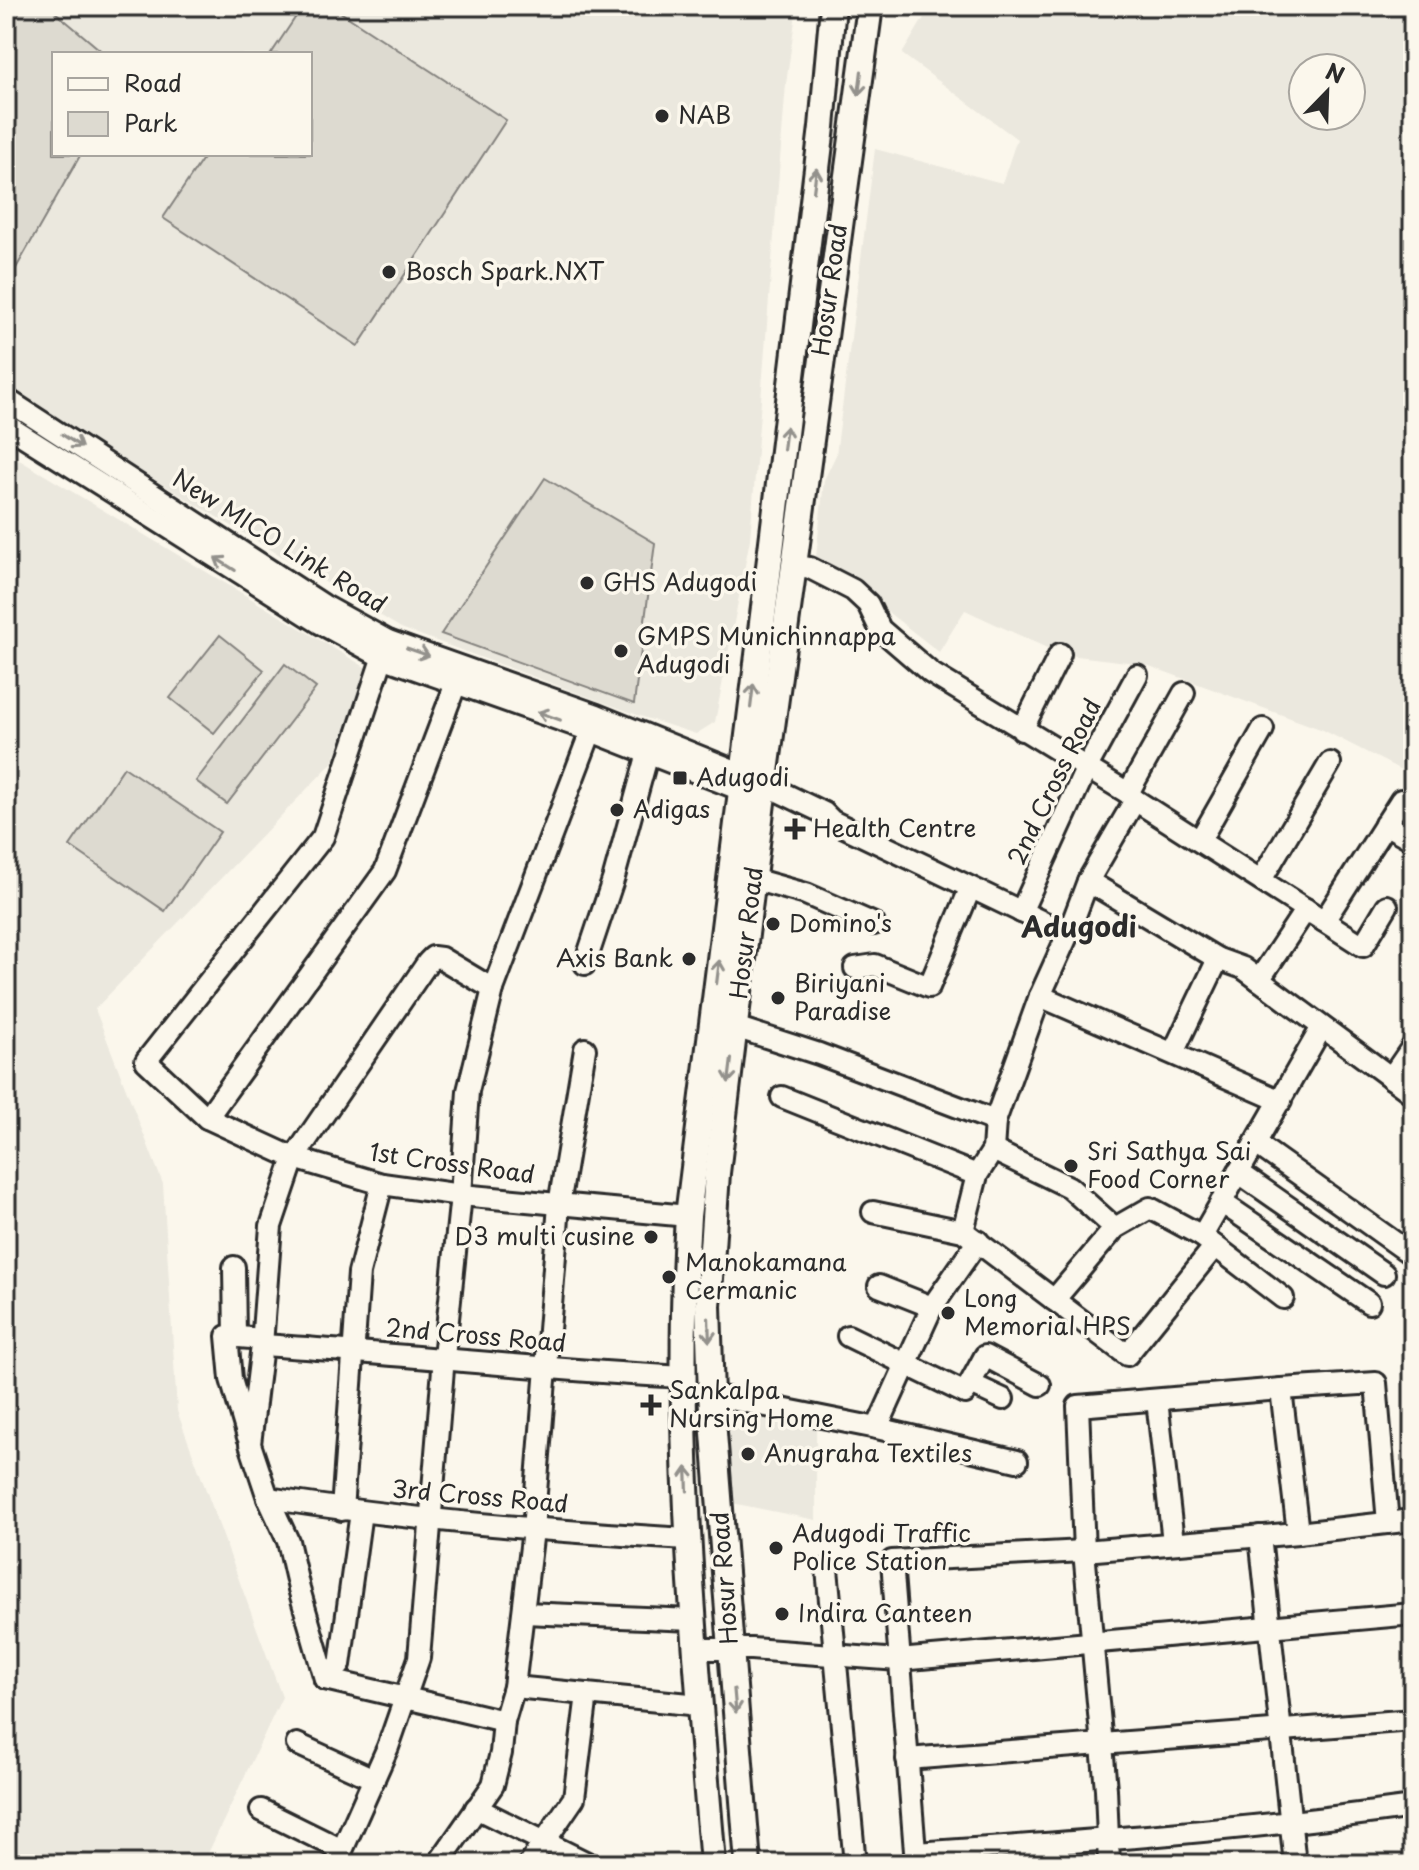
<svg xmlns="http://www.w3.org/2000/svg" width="1419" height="1870" font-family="'Playpen Sans',sans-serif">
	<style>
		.built { fill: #ebe8de; fill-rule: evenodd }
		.green { fill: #dddad0; stroke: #84827e; stroke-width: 2 }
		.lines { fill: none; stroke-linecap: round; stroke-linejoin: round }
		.minor-casing { stroke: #2b2b2b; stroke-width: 26 }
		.major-casing { stroke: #2b2b2b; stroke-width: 30 }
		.minor { stroke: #fbf7ec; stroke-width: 20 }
		.major { stroke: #fbf7ec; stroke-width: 24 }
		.oneway { stroke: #93918c }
		.poi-dot { fill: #2b2b2b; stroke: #fbf7ec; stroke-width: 3 }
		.labels { text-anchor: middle; stroke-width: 7; stroke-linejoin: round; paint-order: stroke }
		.poi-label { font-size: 24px; fill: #2b2b2b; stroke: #fbf7ec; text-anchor: start }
		.street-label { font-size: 24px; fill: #2b2b2b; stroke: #fbf7ec }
		.quarter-label { font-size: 28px; font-weight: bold; fill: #2b2b2b; stroke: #fbf7ec }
	</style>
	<rect width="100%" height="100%" fill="#fbf7ec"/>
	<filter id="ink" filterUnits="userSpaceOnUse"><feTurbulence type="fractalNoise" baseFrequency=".0125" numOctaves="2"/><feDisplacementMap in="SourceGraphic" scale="16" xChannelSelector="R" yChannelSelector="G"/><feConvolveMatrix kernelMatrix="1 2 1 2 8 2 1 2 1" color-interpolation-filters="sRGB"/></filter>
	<g filter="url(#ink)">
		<g class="built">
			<path d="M6 6H797L786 84 750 539 715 722 696 734 643 717 401 628 6 390ZM54 54H310V154H54Z"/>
			<path d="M931 6H1413V776L1323 730 1144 664 1060 654 965 610 939 652 857 588 815 567 824 480 836 455 875 149 1002 183 1017 139 902 54ZM1303 68H1351V116H1303Z"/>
			<path d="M6 452 370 670 332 763 95 1009 163 1184 177 1411 282 1697 203 1864H6Z"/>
			<path d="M727 1412 816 1426V1520L732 1503Z"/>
		</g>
		<g class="green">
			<path d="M6 6H48L105 54H54V154H81L7 284Z"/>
			<path d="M303 6H331L506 120 358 346 163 218 206 154H310V54H271Z"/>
			<path d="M545 478 655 543 634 704 441 634Z"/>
			<path d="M220 635 264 670 214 733 170 698Z"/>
			<path d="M285 664 316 688 227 804 196 781Z"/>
			<path d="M124 767 220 832 165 911 70 846Z"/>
		</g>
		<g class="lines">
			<g class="minor-casing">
				<g id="minor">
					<path d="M6 399 323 605 388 641 597 715 743 774 824 813 832 821 1068 934"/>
					<path d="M6 425 320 623 382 657 591 731 754 795"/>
					<path d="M793 565 810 568 853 590 868 604 880 629 931 673 1128 793 1135 800 1363 946 1387 906"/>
					<path d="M388 641 323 837 146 1061 207 1118 294 1158 382 1184 461 1195 688 1216"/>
					<path d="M1022 730 1060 654"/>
					<path d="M1128 793 1184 693"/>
					<path d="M1385 824 1413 840"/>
					<path d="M1200 840 1263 729"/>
					<path d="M753 879 806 894 874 924"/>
					<path d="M1261 880 1330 763"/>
					<path d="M1088 881 1218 959 1243 968 1413 1094"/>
					<path d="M1021 912 1087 767 1137 675"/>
					<path d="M1324 921 1401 800"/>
					<path d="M585 964 614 877 648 753"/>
					<path d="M855 968 875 965 929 987 970 889"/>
					<path d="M1259 980 1306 909"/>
					<path d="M1040 996 1281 1101"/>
					<path d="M735 1027 819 1054 995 1121"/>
					<path d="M1173 1053 1218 959"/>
					<path d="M1391 1078 1413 1046"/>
					<path d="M782 1097 977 1175"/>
					<path d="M207 1118 385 871 461 670"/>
					<path d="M1255 1143 1411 1254"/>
					<path d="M993 1150 1069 1187 1115 1228"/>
					<path d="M1238 1172 1384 1274"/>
					<path d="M1221 1202 1369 1303"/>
					<path d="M873 1212 963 1231 1127 1355 1215 1246"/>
					<path d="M963 1231 977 1175 993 1150 995 1121 1040 996 1068 934 1088 881 1135 800"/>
					<path d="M234 1267 235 1337"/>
					<path d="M879 1286 932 1307"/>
					<path d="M1283 1298 1202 1236 1322 1027"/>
					<path d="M1054 1300 1115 1228 1150 1208 1202 1236"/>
					<path d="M848 1336 965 1393 985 1356 1040 1385"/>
					<path d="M262 1345C403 1354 543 1370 684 1377"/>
					<path d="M971 1384 1003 1399"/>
					<path d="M1281 1389 1376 1383 1388 1523"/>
					<path d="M711 1395 877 1428 1017 1461"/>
					<path d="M1157 1400 1173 1542"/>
					<path d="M877 1428 932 1307 978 1241"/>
					<path d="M248 1437 231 1379 227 1336 263 1339"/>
					<path d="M268 1498C408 1520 548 1531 688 1539"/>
					<path d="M342 1510 359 1273 382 1184"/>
					<path d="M1260 1536 1295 1864"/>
					<path d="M827 1569 855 1864"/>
					<path d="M524 1613 693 1620"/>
					<path d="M694 1649H751L899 1660 1413 1614"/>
					<path d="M325 1679 299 1589 288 1541 268 1498 250 1444 262 1345 271 1226 294 1158 428 962 433 957 441 958 493 989"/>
					<path d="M325 1679 504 1721"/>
					<path d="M325 1679 340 1665 361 1512"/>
					<path d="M514 1687 700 1705"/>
					<path d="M297 1744 374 1779"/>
					<path d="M907 1759 1413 1720"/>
					<path d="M476 1808 589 1864"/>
					<path d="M261 1810 342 1850"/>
					<path d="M915 1853C1081 1842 1247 1830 1413 1807"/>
					<path d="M336 1864 388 1747 419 1658 444 1357 461 1195 468 1091 493 989 591 731"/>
					<path d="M438 1864 493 1785 501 1753 504 1721 514 1687 533 1530 559 1205 585 1049"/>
					<path d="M529 1864 574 1798 587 1694"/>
					<path d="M916 1864 892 1561 1084 1551 1298 1533 1413 1520"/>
					<path d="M1109 1864 1106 1789 1084 1551 1078 1406 1281 1389 1298 1533"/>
				</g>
			</g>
			<g class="major-casing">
				<g id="major">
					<path d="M713 1864C695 1649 674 1432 688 1216L768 575 822 127 833 6"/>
					<path d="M748 1864 711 1395 708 1306 711 1264 717 1173 764 786 870 6"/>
				</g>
			</g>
			<use href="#minor" class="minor"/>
			<use href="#major" class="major"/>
		</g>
		<defs><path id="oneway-shaft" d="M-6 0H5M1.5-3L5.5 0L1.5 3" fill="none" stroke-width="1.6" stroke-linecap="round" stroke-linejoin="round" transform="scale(2)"/></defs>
		<g class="oneway">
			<use href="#oneway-shaft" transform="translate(860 83) rotate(97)"/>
			<use href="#oneway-shaft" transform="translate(815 180) rotate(-83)"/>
			<use href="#oneway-shaft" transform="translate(785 438) rotate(-83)"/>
			<use href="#oneway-shaft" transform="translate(72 441) rotate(33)"/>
			<use href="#oneway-shaft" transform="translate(225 564) rotate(-148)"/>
			<use href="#oneway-shaft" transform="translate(418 652) rotate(19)"/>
			<use href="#oneway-shaft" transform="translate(752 696) rotate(-83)"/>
			<use href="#oneway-shaft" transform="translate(549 716) rotate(-160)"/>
			<use href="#oneway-shaft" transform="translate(718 972) rotate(-83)"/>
			<use href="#oneway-shaft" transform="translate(730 1071) rotate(97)"/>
			<use href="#oneway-shaft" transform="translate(709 1330) rotate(88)"/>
			<use href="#oneway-shaft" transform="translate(687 1479) rotate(-92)"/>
			<use href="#oneway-shaft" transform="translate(735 1701) rotate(85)"/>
		</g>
	</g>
	<g class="poi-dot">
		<circle cx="662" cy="116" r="8"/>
		<circle cx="389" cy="272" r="8"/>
		<circle cx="587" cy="583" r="8"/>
		<circle cx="621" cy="651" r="8"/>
		<rect x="672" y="770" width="16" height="16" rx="4"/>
		<circle cx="617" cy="810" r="8"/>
		<path d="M791 817h8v8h8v8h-8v8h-8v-8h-8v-8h8z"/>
		<circle cx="773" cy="924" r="8"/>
		<circle cx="689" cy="959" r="8"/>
		<circle cx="778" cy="998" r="8"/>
		<circle cx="1071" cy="1166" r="8"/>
		<circle cx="651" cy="1237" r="8"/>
		<circle cx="669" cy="1277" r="8"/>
		<circle cx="948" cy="1313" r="8"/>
		<path d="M647 1393h8v8h8v8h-8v8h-8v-8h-8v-8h8z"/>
		<circle cx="748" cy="1454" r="8"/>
		<circle cx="776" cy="1548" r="8"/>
		<circle cx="782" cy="1614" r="8"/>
	</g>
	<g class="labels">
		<g class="poi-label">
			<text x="678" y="124">NAB</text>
			<text x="405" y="280">Bosch Spark.NXT</text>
			<text x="603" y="591">GHS Adugodi</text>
			<text x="637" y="645">GMPS Munichinnappa<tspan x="637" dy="28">Adugodi</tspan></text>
			<text x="696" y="786">Adugodi</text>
			<text x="633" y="818">Adigas</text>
			<text x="813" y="837">Health Centre</text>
			<text x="789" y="932">Domino's</text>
			<text x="673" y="967" text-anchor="end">Axis Bank</text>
			<text x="794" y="992">Biriyani<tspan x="794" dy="28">Paradise</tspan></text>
			<text x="1087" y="1160">Sri Sathya Sai<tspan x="1087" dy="28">Food Corner</tspan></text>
			<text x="635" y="1245" text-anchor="end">D3 multi cusine</text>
			<text x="685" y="1271">Manokamana<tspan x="685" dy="28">Cermanic</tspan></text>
			<text x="964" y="1307">Long<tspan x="964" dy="28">Memorial HPS</tspan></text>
			<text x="669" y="1399">Sankalpa<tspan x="669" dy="28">Nursing Home</tspan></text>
			<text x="764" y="1462">Anugraha Textiles</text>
			<text x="792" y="1542">Adugodi Traffic<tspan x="792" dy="28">Police Station</tspan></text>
			<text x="798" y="1622">Indira Canteen</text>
		</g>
		<g class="street-label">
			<text transform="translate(830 290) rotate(-82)" y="8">Hosur Road</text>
			<text transform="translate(279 542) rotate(32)" y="8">New MICO Link Road</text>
			<text transform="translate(1055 782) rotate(-64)" y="8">2nd Cross Road</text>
			<text transform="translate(747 933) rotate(-83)" y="8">Hosur Road</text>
			<text transform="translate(452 1164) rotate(8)" y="8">1st Cross Road</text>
			<text transform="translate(476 1336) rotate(5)" y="8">2nd Cross Road</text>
			<text transform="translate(480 1497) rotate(5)" y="8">3rd Cross Road</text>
			<text transform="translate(725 1578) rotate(-94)" y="8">Hosur Road</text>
		</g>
		<g class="quarter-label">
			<text x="1079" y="937">Adugodi</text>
		</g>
	</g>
	<rect width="1419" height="1870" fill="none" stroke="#fbf7ec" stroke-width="32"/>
	<rect x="16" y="16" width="1387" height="1838" fill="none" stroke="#2b2b2b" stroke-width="3" filter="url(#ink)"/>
	<rect x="52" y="52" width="260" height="104" fill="#fbf7ec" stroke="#a8a59f" stroke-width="2"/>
	<rect x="68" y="78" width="40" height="12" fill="#fbf7ec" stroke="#a8a59f" stroke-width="2"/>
	<text x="124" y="92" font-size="24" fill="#2b2b2b">Road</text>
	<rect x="68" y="112" width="40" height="24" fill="#dddad0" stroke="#a8a59f" stroke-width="2"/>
	<text x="124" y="132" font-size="24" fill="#2b2b2b">Park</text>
	<g transform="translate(1327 92) rotate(23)"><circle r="38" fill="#fbf7ec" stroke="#a8a59f" stroke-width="2"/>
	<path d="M0-6L14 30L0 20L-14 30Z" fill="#2b2b2b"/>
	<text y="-12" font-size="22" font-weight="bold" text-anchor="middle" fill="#2b2b2b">N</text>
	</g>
</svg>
